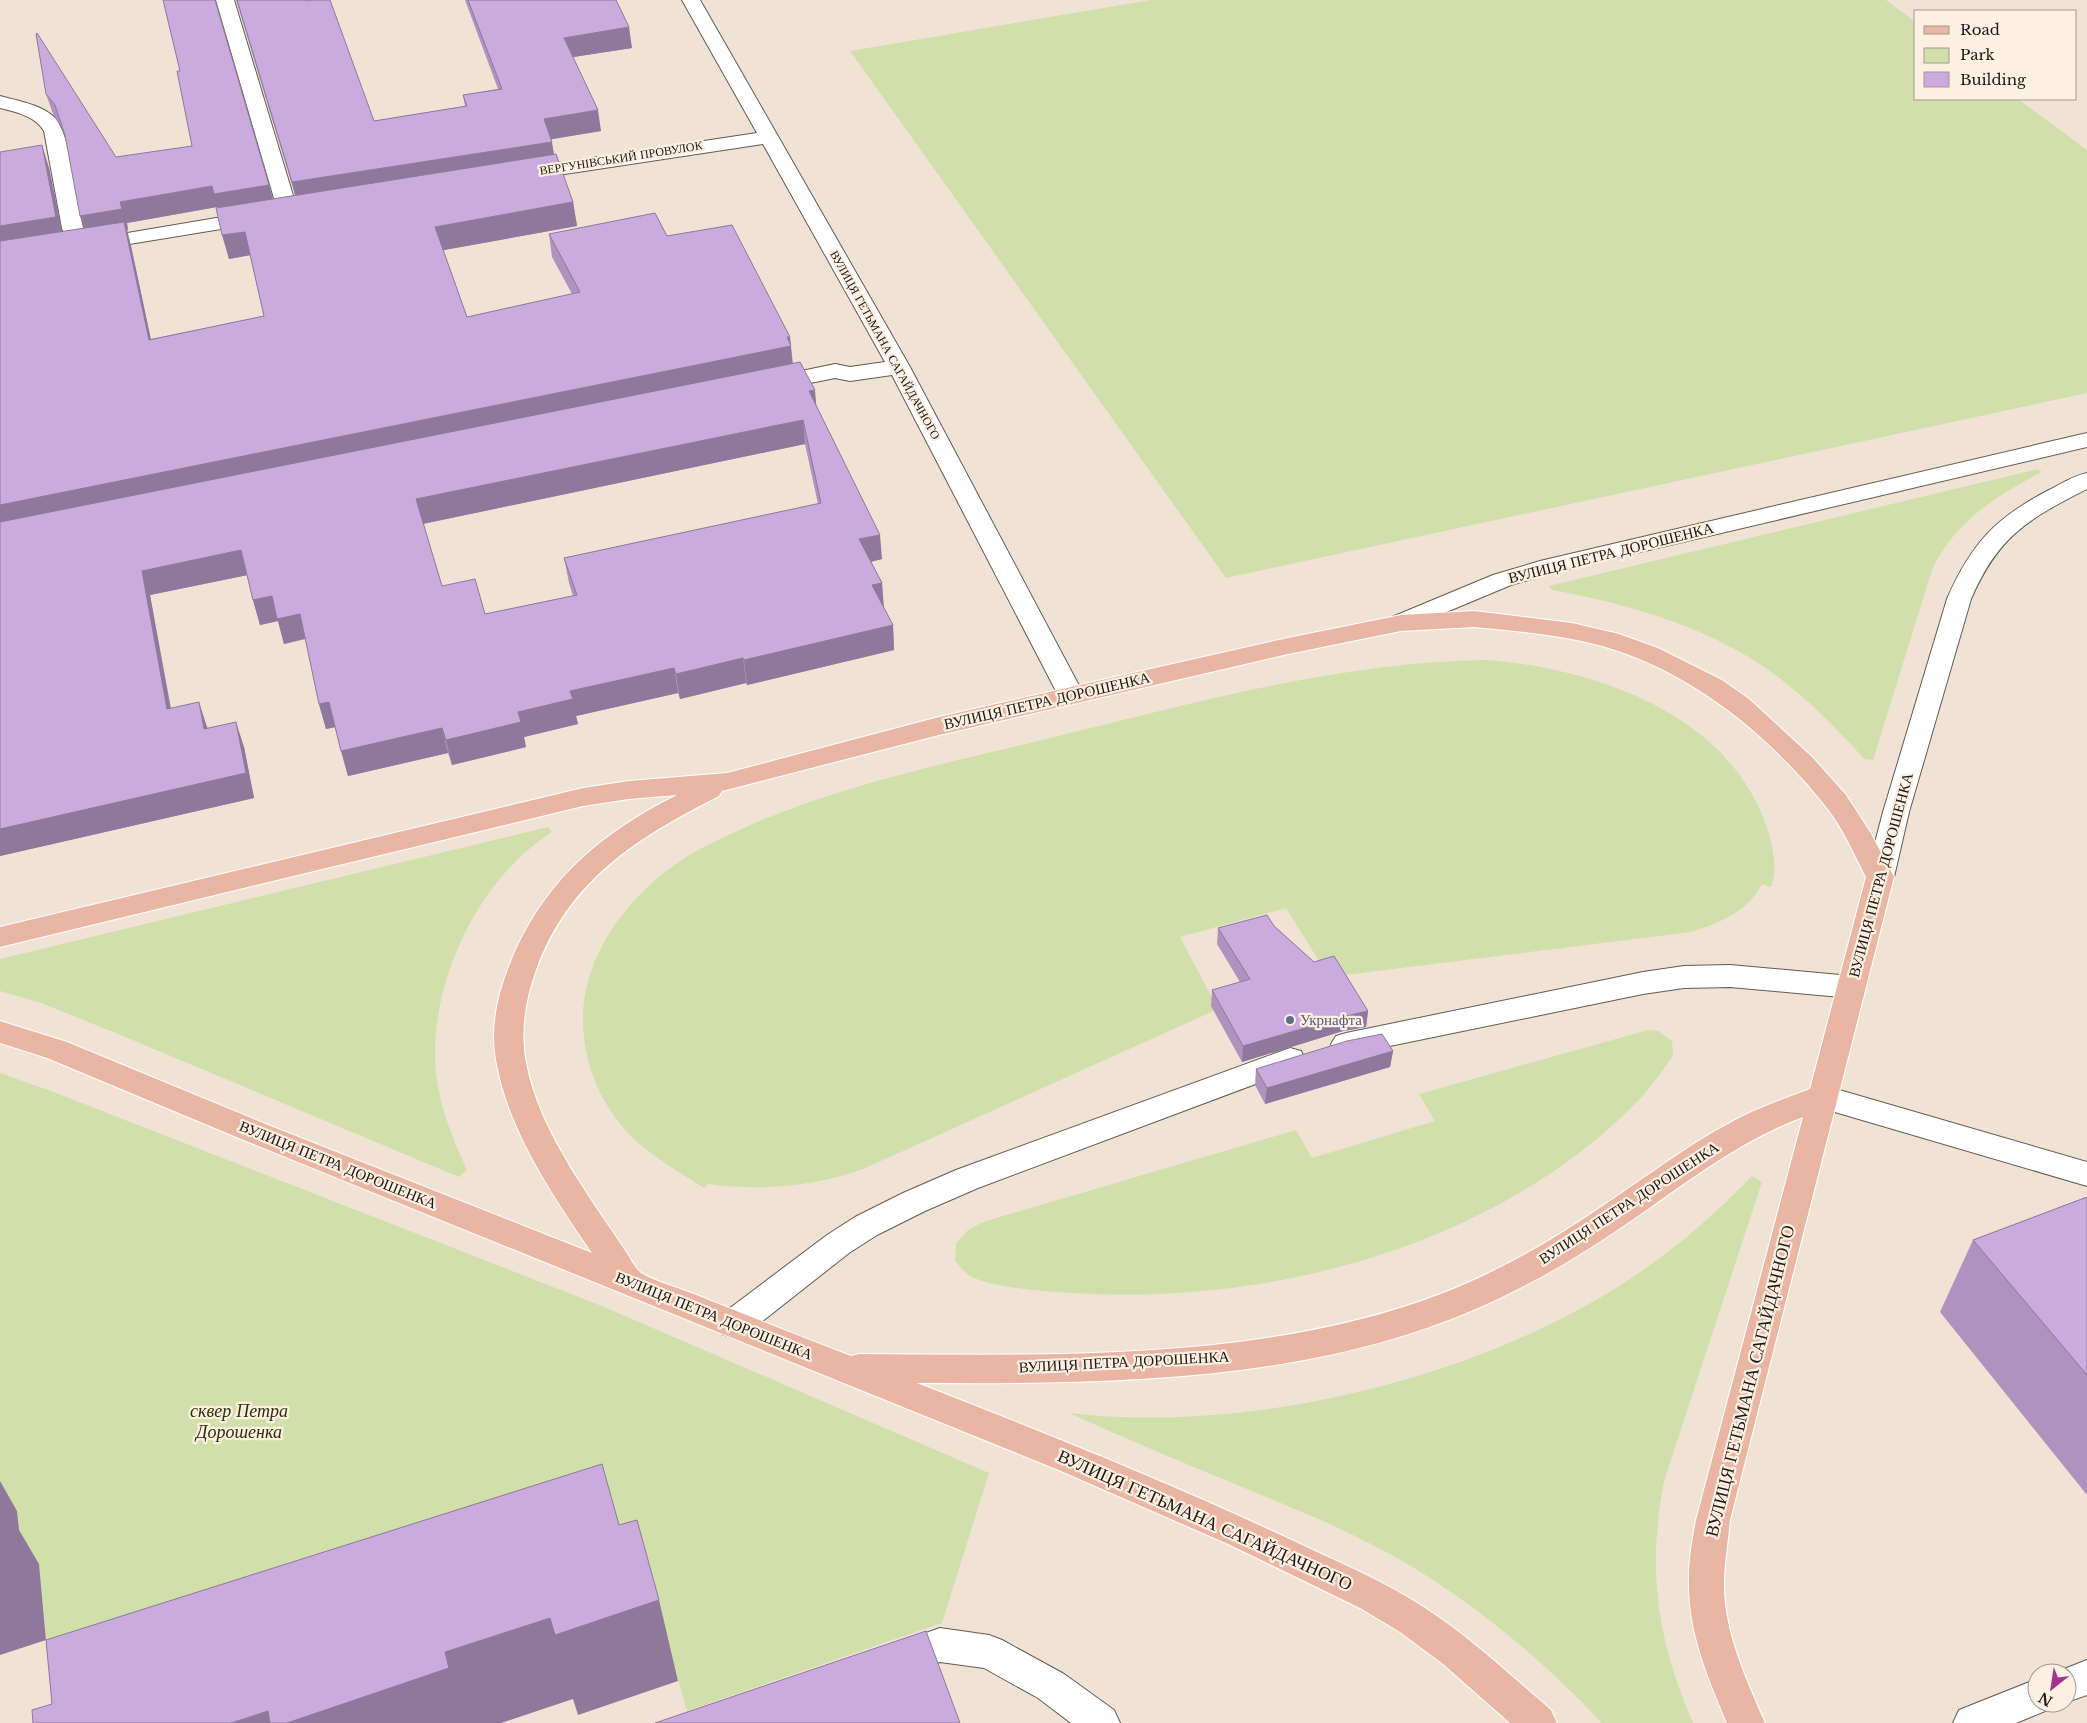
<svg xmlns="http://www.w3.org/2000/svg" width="2087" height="1723" font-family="'Libre Baskerville',serif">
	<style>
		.green { fill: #d1dfab }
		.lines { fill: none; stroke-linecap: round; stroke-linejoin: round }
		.minor-casing { stroke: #655a4f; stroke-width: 2 }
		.major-casing { stroke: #fff; stroke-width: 2 }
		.minor { fill: #fff; fill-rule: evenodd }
		.major { fill: #e9b6a3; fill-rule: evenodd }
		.wall { fill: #af93be; fill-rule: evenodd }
		.shaded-wall { fill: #8e789b }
		.building { fill: #cbabdd; stroke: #8e789b; fill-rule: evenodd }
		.service-dot { fill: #5c6f8a; stroke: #fdf0e3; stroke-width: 2 }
		.labels { text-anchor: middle; stroke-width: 4.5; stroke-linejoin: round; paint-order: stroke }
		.far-street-label { font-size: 12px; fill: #1c1813; stroke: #fdf0e3 }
		.street-label { font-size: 15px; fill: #1c1813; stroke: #fdf0e3 }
		.service-label { font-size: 15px; fill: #4e5e75; stroke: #fdf0e3; text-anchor: start }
		.near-street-label { font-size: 18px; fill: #1c1813; stroke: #fdf0e3 }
		.near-park-label { font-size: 18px; font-style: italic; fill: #293206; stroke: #fdf0e3 }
	</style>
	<rect width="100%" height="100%" fill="#f0e3d6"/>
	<g class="green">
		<path d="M1150 0H1886L1916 22V99H2018L2087 150V393L1226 578 850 51Z"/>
		<path d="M2038 469 2042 472C1997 495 1954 522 1932 570L1873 760 1864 759C1833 724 1800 691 1761 665 1699 624 1624 603 1552 590L1549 586Z"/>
		<path d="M1486 660C1591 668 1720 710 1763 817 1771 837 1779 866 1771 887L1762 884C1748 912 1719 923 1691 932L1329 977 1286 908 1180 937 1218 1009 863 1169C813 1187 761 1191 708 1184L704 1188C685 1176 665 1164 647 1150 607 1119 583 1070 583 1020 583 956 626 899 676 864 698 848 723 838 748 826 842 785 943 764 1042 740 1188 705 1335 662 1486 660Z"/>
		<path d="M548 827 552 832C478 879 428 984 436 1072 439 1106 453 1139 467 1170L459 1177 118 1034 41 1003 0 991V959Z"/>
		<path d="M1648 1030 1658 1031 1672 1041 1673 1056C1661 1072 1650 1089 1636 1103 1495 1246 1269 1306 1074 1293 1050 1292 981 1288 965 1272 961 1269 958 1264 955 1260L956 1243 969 1229 986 1221 1296 1130 1312 1158 1435 1121 1419 1094Z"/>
		<path d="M0 1073 51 1091 602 1306 989 1473 942 1623 687 1711 656 1603 55 1723 39 1565 0 1517Z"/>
		<path d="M1752 1176 1762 1182 1664 1481C1647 1571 1657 1639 1693 1723H1602C1547 1665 1489 1615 1422 1573 1362 1535 1295 1509 1230 1482 1176 1460 1122 1437 1069 1413 1240 1433 1448 1385 1596 1300 1655 1266 1706 1224 1752 1176Z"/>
	</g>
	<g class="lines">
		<g class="minor-casing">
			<g id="minor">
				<path d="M216 0H234L298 212 295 216 288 218 281 216 278 212Z"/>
				<path d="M682 0H700L910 367 1084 695 1080 701 1071 703 1062 701 1058 695 892 375 850 381 835 378 771 391 763 389 760 384 763 379 835 364 850 367 885 362 763 144 525 180 518 178 515 174 518 170 525 168 757 133Z"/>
				<path d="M0 96C18 101 40 104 54 117 72 135 78 211 86 240L258 211 265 213 268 217 265 221 258 223 93 250C84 248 79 253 70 250L62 228 44 131C35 116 16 112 0 108Z"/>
				<path d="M2087 433V447L1555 572 1511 585 1401 631 1392 629 1389 623 1392 617 1493 575 1540 561Z"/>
				<path d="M2087 473V489C2028 519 1998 536 1971 599L1909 812 1894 877 1890 884 1880 887 1870 884 1866 877 1883 812 1947 599C1971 544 1995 518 2049 490 2061 484 2073 476 2087 473Z"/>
				<path d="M1730 965 1851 976 1861 979 1865 987 1861 995 1851 998 1730 987 1684 988 1643 994 1346 1055 1336 1052 1331 1044 1336 1036 1346 1033 1643 972 1684 966Z"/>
				<path d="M1290 1048 1301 1051 1305 1059 1301 1067 978 1188 925 1211 877 1235 849 1253 746 1334 734 1338 722 1334 718 1324 722 1314 827 1235 855 1217 903 1193 956 1170Z"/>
				<path d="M1822 1085 2087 1162V1186L1811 1105 1807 1097 1811 1089Z"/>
				<path d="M940 1628 989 1635 1002 1640 1064 1674 1114 1710 1120 1723H1071L1038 1698 984 1668 940 1662 896 1677 883 1672 878 1660 883 1648Z"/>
				<path d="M2087 1660V1695L2067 1702V1673H2054Z"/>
				<path d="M2037 1679V1703H2053L2050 1709 2016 1723H1953L1959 1710Z"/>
			</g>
		</g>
		<g class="major-casing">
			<path id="major" d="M1474 611 1572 623 1619 634 1658 648 1722 680 1749 699 1812 757 1846 795 1870 832 1894 877 1730 1520C1728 1542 1724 1563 1724 1585 1724 1633 1746 1679 1765 1723H1727C1709 1680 1689 1634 1689 1586 1688 1563 1692 1542 1696 1520L1803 1117C1745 1139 1698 1174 1648 1209 1605 1239 1561 1268 1514 1291 1332 1384 1117 1384 917 1383 1040 1431 1163 1480 1283 1536 1331 1559 1381 1579 1425 1608 1470 1637 1510 1675 1551 1710L1557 1723H1510L1443 1664 1400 1632 1360 1608 1228 1544 1061 1471 246 1141 47 1058 0 1043V1021L67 1042 268 1125 592 1253C554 1197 510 1133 497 1065 490 1033 496 1000 508 969 539 886 598 834 677 795L629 799 583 806 0 947V927L583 788 629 781 727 773 939 717 1288 638 1401 615ZM1474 627C1517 631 1560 635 1602 646 1691 671 1771 736 1827 808 1843 828 1854 854 1866 877L1810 1089C1781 1100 1752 1110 1726 1125 1694 1142 1666 1163 1636 1183 1589 1216 1541 1248 1489 1273 1302 1364 1063 1355 859 1354L851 1356C799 1336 746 1315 694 1294 682 1289 648 1279 640 1272 635 1268 630 1258 626 1252 610 1228 593 1204 578 1180 556 1145 534 1105 526 1063 520 1032 525 1000 536 970 569 879 637 838 719 796L722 791 939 735 1288 654 1401 631Z"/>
		</g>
		<use href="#minor" class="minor"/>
		<use href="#major" class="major"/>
	</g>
	<g class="wall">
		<path d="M236 0H305L374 121 465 106 463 95 498 89 465 0H616L632 48 573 57 601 131 551 139 554 154 573 202 577 226 443 250 467 317 572 294 552 257 549 234 667 236 790 337 793 364 816 406 882 559 871 562 882 583 883 608 893 625 894 650 747 685 746 683 680 699 678 693 576 716 578 724 524 737 526 747 452 765 448 753 348 776 335 727 326 729 319 704 306 639 284 644 278 621 260 625 253 600 247 575 150 595 171 708 244 747 254 798 0 856 49 168 62 232 84 229 66 139 61 126 53 114 46 94 116 157 273 199 295 195ZM217 207 229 259 250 255 264 316 151 339 131 246 127 230H128L127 223ZM805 444 818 504 564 558 569 583 573 596 485 614 442 586 423 524Z"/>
		<path d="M1274 926 1368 1011 1366 1027 1343 1031 1242 1062 1211 1006 1212 990 1240 982 1217 944 1218 928Z"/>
		<path d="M1393 1051 1390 1067 1265 1104 1255 1085 1256 1069Z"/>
		<path d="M2087 1197V1495L1940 1312 1973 1240Z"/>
	</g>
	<g class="shaded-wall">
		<path d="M629 27 632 48 567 58 564 38Z"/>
		<path d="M598 110 601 131 547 140 544 119Z"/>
		<path d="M552 142 555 163 297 203 292 182Z"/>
		<path d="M42 145 49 168 64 240 0 251V226Z"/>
		<path d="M269 185 275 206 217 207 127 223 128 230H127L131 246 156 364 86 237 80 216 120 202 212 186Z"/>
		<path d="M573 202 577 226 439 251 435 227Z"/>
		<path d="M245 232 251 255 229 259 222 235Z"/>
		<path d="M790 337 793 370 0 531V505Z"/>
		<path d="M815 390 817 414 809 391Z"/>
		<path d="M803 420 805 444 422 524 416 499Z"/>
		<path d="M880 535 882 559 861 564 859 539Z"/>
		<path d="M241 550 248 575 150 595 175 734 167 709 142 571Z"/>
		<path d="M882 583 884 608 873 610 872 585Z"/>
		<path d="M272 596 300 614 307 638 284 644 278 621 260 625 253 600Z"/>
		<path d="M893 625 894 650 747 685 744 660Z"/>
		<path d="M743 658 746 683 680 699 676 674Z"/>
		<path d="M674 668 678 693 576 716 578 724 524 737 526 747 452 765 446 740 570 691Z"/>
		<path d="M199 702 207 727 213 754 204 729Z"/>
		<path d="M329 702 336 727 326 729 319 704Z"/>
		<path d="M236 722 244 747 254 798 0 856V829Z"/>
		<path d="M442 728 448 753 348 776 341 751Z"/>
		<path d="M1368 1011 1366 1027 1343 1031 1242 1062 1243 1046 1346 1016Z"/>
		<path d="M1393 1051 1390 1067 1265 1104 1267 1088Z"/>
		<path d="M0 1481 17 1511 19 1530 39 1564 46 1640 0 1655Z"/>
		<path d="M659 1600 678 1681 578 1715 573 1699 501 1723H287L445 1652 550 1618Z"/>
		<path d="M268 1711 275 1723H231Z"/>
	</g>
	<g class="building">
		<path d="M163 0H215L269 185 214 194 212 186 120 202 122 209 80 216 65 135 55 105 46 94 36 34 37 33 116 157 192 146 177 71H180Z"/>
		<path d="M237 0H305L306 1 313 0H330L374 121 467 106 463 95 502 89 468 0H616L629 27 564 38 598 110 544 119 552 142 292 182Z"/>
		<path d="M42 145 56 217 0 226V152Z"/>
		<path d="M556 154 573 202 435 227 467 317 580 292 549 234 655 213 667 236 732 225 790 337H787L791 346 0 505V241L124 222 149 340 264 316 245 232 222 235 216 208Z"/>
		<path d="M800 362 815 390 809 391 880 535 859 539 882 583 872 585 893 625 744 660 743 658 676 674 674 668 570 691 573 699 518 712 521 722 446 740 442 728 341 751 329 702 319 704 300 614 277 619 272 596 253 600 241 550 142 571 167 709 199 702 204 729 236 722 246 773 0 829V522ZM803 420 821 503 564 558 577 595 485 614 475 579 442 586 416 499Z"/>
		<path d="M1267 915 1274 926 1314 962 1334 956 1368 1011 1346 1016 1243 1046 1212 990 1250 979 1218 928Z"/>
		<path d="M1382 1034 1393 1051 1267 1088 1256 1069 1347 1041Z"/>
		<path d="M2087 1197V1375L1973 1240Z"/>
		<path d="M602 1464 619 1525 637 1520 659 1600 555 1635 550 1618 445 1652 449 1668 287 1723H270L268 1711 231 1723H33L32 1710 52 1704 46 1640Z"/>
		<path d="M926 1631 960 1723H655Z"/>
	</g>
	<circle class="service-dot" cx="1290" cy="1020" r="5"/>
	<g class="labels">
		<g class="far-street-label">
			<text transform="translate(621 158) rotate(-9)" y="4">ВЕРГУНІВСЬКИЙ ПРОВУЛОК</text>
			<text transform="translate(885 345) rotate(61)" y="4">ВУЛИЦЯ ГЕТЬМАНА САГАЙДАЧНОГО</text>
		</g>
		<g class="street-label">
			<text transform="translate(1611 553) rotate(-14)" y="5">ВУЛИЦЯ ПЕТРА ДОРОШЕНКА</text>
			<text transform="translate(1047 701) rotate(-13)" y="5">ВУЛИЦЯ ПЕТРА ДОРОШЕНКА</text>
			<text transform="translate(1881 875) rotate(-75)" y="5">ВУЛИЦЯ ПЕТРА ДОРОШЕНКА</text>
			<text transform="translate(338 1165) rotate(22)" y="5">ВУЛИЦЯ ПЕТРА ДОРОШЕНКА</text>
			<text transform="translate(1629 1203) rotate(-33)" y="5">ВУЛИЦЯ ПЕТРА ДОРОШЕНКА</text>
			<text transform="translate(714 1316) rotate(22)" y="5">ВУЛИЦЯ ПЕТРА ДОРОШЕНКА</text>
			<text transform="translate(1124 1362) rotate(-3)" y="5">ВУЛИЦЯ ПЕТРА ДОРОШЕНКА</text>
		</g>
		<g class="service-label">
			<text x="1300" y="1025">Укрнафта</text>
		</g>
		<g class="near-street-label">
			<text transform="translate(1750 1381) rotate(-76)" y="6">ВУЛИЦЯ ГЕТЬМАНА САГАЙДАЧНОГО</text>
			<text transform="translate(1205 1520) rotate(24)" y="6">ВУЛИЦЯ ГЕТЬМАНА САГАЙДАЧНОГО</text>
		</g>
		<g class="near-park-label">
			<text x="239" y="1417">сквер Петра<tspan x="239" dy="21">Дорошенка</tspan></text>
		</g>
	</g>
	<rect x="1914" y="10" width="162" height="90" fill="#fdf0e3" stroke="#a39a90"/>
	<rect x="1924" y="26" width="25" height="8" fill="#e9b6a3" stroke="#a39a90"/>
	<text x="1960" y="35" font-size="15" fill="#1c1813">Road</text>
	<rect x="1924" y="48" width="25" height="15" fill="#d1dfab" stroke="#a39a90"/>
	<text x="1960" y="60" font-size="15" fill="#1c1813">Park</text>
	<rect x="1924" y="72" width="25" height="15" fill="#cbabdd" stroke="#a39a90"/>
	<text x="1960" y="85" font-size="15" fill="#1c1813">Building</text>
	<g transform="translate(2052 1688) rotate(210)"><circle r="24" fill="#fdf0e3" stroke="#a39a90"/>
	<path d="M0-4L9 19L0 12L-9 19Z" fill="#a4338e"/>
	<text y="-8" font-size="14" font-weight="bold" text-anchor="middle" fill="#1c1813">N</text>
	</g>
</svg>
